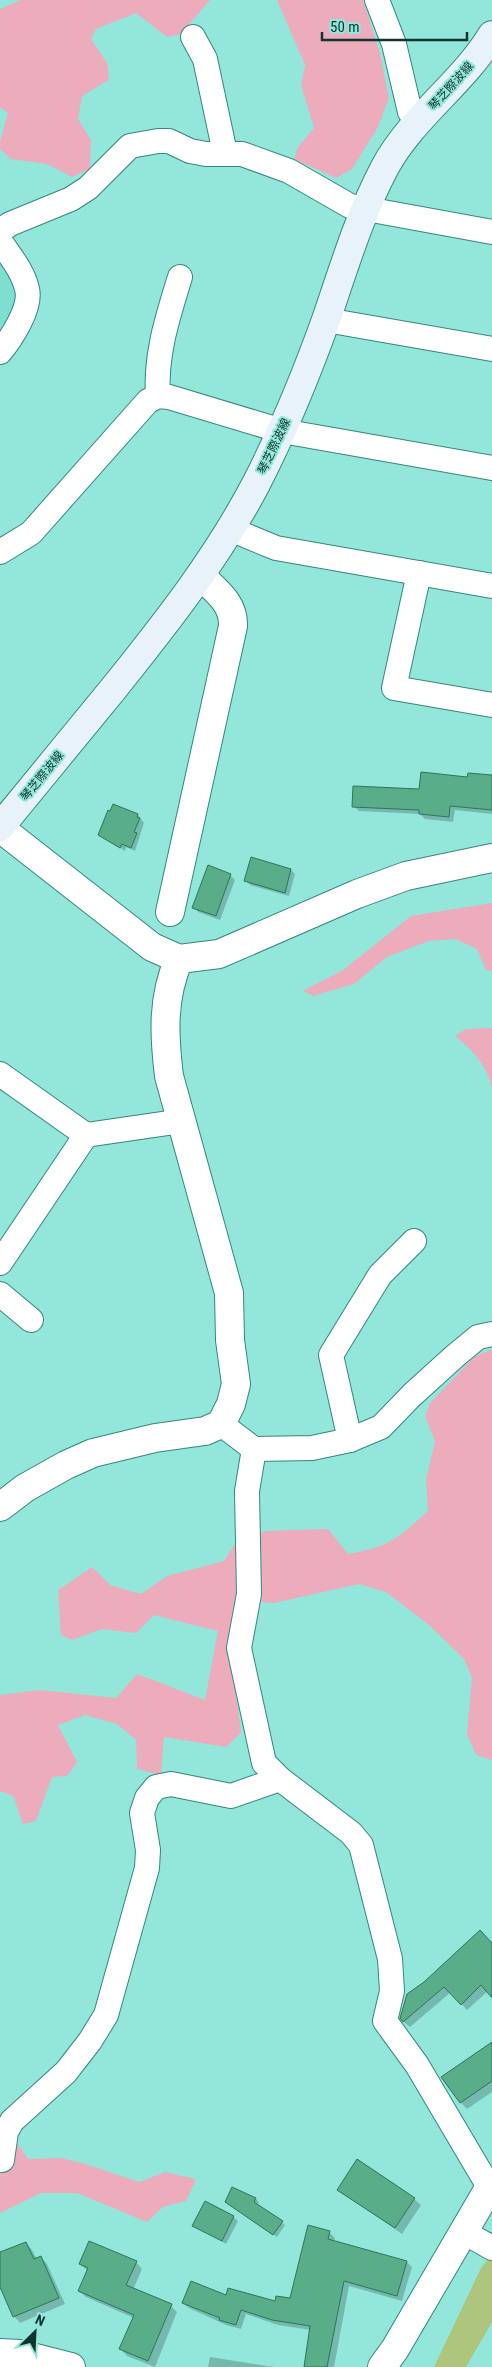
<svg xmlns="http://www.w3.org/2000/svg" width="492" height="2367" font-family="'Roboto Condensed','Noto Sans JP',sans-serif">
	<style>
		.built { fill: #7eded0 }
		.green { fill: #ecacbb }
		.water { fill: #adc57c }
		.shadow { fill: #0003 }
		.building { fill: #59ae89; stroke: #2f7457 }
		.lines { fill: none; stroke-linecap: round; stroke-linejoin: round }
		.minor-casing { stroke: #32887d; stroke-width: 26 }
		.tertiary-casing { stroke: #32887d; stroke-width: 30 }
		.secondary-casing { stroke: #32887d; stroke-width: 30 }
		.minor { stroke: #fff; stroke-width: 24 }
		.tertiary { stroke: #fff; stroke-width: 28 }
		.secondary { stroke: #e8f2fb; stroke-width: 28 }
		.labels { text-anchor: middle; stroke-width: 4; stroke-linejoin: round; paint-order: stroke }
		.street-label { font-size: 12px; fill: #10342f; stroke: #93e7da }
	</style>
	<rect width="100%" height="100%" fill="#93e7da"/>
	<path class="built" d="M0 259 16 276 20 298 0 344Z"/>
	<g class="green">
		<path d="M21 0H210L181 34 167 37 136 13 96 29 91 39 107 63 109 80 82 96 78 119 91 140 90 169 72 177 47 164 11 159 0 149V141L8 113 0 107V9Z"/>
		<path d="M277 0H363L380 53 389 98 378 127 352 169 336 178 294 159 298 147 314 128 301 85 305 65Z"/>
		<path d="M492 903V971L486 970 477 949 455 939 429 941 387 957 354 984 313 996 303 991 343 970 411 916Z"/>
		<path d="M492 1028V1089C489 1068 472 1049 455 1036L466 1029Z"/>
		<path d="M492 1349V1760L476 1755 467 1734 472 1678 464 1659 429 1625 386 1592 359 1584 274 1603 240 1601 232 1661 241 1733 226 1747 164 1737 161 1775 137 1769 136 1740 117 1724 85 1715 58 1725 77 1762 67 1776 52 1777 36 1821 23 1824 13 1796 0 1791V1695L40 1690 116 1698 137 1674 205 1700 218 1631 154 1615 136 1633 102 1629 72 1640 61 1635 58 1590 92 1567 110 1585 141 1594 167 1576 224 1561 238 1539 265 1531 328 1529 348 1554C389 1547 397 1539 428 1511L426 1480 435 1441 425 1416 430 1403 474 1357Z"/>
		<path d="M0 2123 14 2131 17 2143 28 2159 60 2158 82 2163 139 2182 165 2172 196 2179 186 2201 163 2207 147 2222 77 2193H41L0 2213Z"/>
	</g>
	<path class="water" d="M492 2254V2322L466 2367H434L481 2268Z"/>
	<g class="shadow">
		<path d="M492 776V814L455 810 453 822 425 819 420 814 359 811 354 806 468 778Z"/>
		<path d="M138 815 144 823 135 851 126 847 125 851 99 835Z"/>
		<path d="M252 859 291 870 295 874 289 896 250 885 246 880Z"/>
		<path d="M209 867 231 876 235 880 220 920 198 912 194 907Z"/>
		<path d="M492 1944V1996L488 1991 467 2010 451 1992 410 2027 404 2022 401 2018Z"/>
		<path d="M492 2048V2092L467 2109 461 2103Z"/>
		<path d="M338 2190 414 2199 421 2205 402 2234Z"/>
		<path d="M256 2199 259 2202 257 2205 285 2225 277 2237 230 2205Z"/>
		<path d="M233 2217 238 2221 226 2244 194 2225Z"/>
		<path d="M329 2232 335 2238 334 2242 407 2262 412 2267 402 2301 349 2286 334 2367H305L311 2330 278 2325 246 2314 241 2329 226 2325 189 2308 183 2303 227 2297 276 2303 291 2300Z"/>
		<path d="M26 2243 32 2250 37 2259 41 2257 47 2264 65 2304 20 2323 14 2316 2 2289H0V2254Z"/>
		<path d="M136 2262 142 2269 133 2290 171 2306 177 2312 155 2367 127 2356 121 2349 134 2318 86 2297 79 2291 88 2271 80 2264Z"/>
		<path d="M210 2357 274 2367H208Z"/>
	</g>
	<g class="building">
		<path d="M421 772 467 777 468 773 492 775V810L450 806 449 817 419 814V810L352 807 353 786 419 789Z"/>
		<path d="M113 804 138 814 137 817 140 818 134 832 137 833 131 848 122 844 120 848 98 835 108 810 110 811Z"/>
		<path d="M251 857 291 869 285 893 244 881Z"/>
		<path d="M208 865 231 874 216 916 192 908Z"/>
		<path d="M480 1930 492 1943V1998L481 1985 461 2005 444 1987 403 2022 400 2018 407 1994 424 1982Z"/>
		<path d="M492 2042V2081L460 2103 441 2077Z"/>
		<path d="M357 2159 415 2198 395 2228 337 2190Z"/>
		<path d="M232 2187 256 2198 254 2202 283 2221 273 2235 225 2202Z"/>
		<path d="M205 2201 234 2216 222 2241 192 2226Z"/>
		<path d="M308 2225 330 2231 328 2239 407 2261 397 2296 344 2281 327 2367H304L310 2326 272 2320 241 2310 236 2325 219 2320 220 2318 182 2303 191 2281 226 2295 228 2288 275 2301 276 2296 290 2298Z"/>
		<path d="M89 2241 137 2261 126 2285 172 2304 148 2361 119 2349 134 2315 78 2291 88 2268 79 2264Z"/>
		<path d="M26 2242 34 2259 41 2256 59 2298 13 2317 0 2287V2252Z"/>
	</g>
	<g class="lines">
		<g class="minor-casing">
			<g id="minor">
				<path d="M377 0 394 44 410 112 418 123"/>
				<path d="M193 37 205 59 225 153"/>
				<path d="M0 231 10 224 71 199 88 188 130 146 158 141H169L190 151 206 154H242L289 171 350 206 492 232"/>
				<path d="M0 241C10 256 23 271 27 289 32 307 11 339 0 352"/>
				<path d="M326 320 492 349"/>
				<path d="M158 396C155 355 168 316 180 277"/>
				<path d="M230 529 276 548 492 586"/>
				<path d="M0 552 31 533 148 401 158 396 169 397 282 431 492 468"/>
				<path d="M419 573 394 688 492 705"/>
				<path d="M0 1074 86 1135 182 1121"/>
				<path d="M0 1263 86 1135"/>
				<path d="M0 1294 31 1320"/>
				<path d="M221 1424 254 1449 312 1448 350 1440 381 1427 412 1395 455 1356 478 1337 492 1334"/>
				<path d="M350 1440 331 1355 380 1275 414 1241"/>
				<path d="M254 1449 247 1491 249 1594 239 1648 264 1763 280 1779 351 1833 361 1845 390 1959 392 1991 385 2021 417 2065 489 2187"/>
				<path d="M2 2160 6 2132 12 2121 66 2072 90 2041 106 2015 147 1868 148 1850 142 1813 147 1798 156 1787 171 1784 231 1796 280 1779"/>
				<path d="M462 2231 492 2248"/>
			</g>
		</g>
		<g class="tertiary-casing">
			<g id="tertiary">
				<path d="M0 828 152 947 179 959 219 954 357 894 406 876 492 858"/>
				<path d="M170 912 233 626C234 603 216 591 201 576"/>
				<path d="M0 1507 25 1488 66 1465 93 1453 155 1438 205 1431 221 1424 231 1404 236 1384 230 1340 229 1293 169 1076C164 1035 162 998 179 959"/>
				<path d="M0 2353 20 2354 71 2367"/>
				<path d="M382 2367 395 2349 492 2183"/>
			</g>
		</g>
		<g class="secondary-casing">
			<path id="secondary" d="M0 827C38 781 76 734 114 688 167 622 218 557 257 482 284 429 307 373 327 317 344 267 360 214 385 167 412 117 463 83 492 35"/>
		</g>
		<use href="#minor" class="minor"/>
		<use href="#tertiary" class="tertiary"/>
		<use href="#secondary" class="secondary"/>
	</g>
	<g class="labels">
		<g class="street-label">
			<text transform="translate(451 86) rotate(-48)" y="4">琴芝際波線</text>
			<text transform="translate(274 446) rotate(-65)" y="4">琴芝際波線</text>
			<text transform="translate(42 776) rotate(-51)" y="4">琴芝際波線</text>
		</g>
	</g>
	<g transform="translate(35 2332) rotate(24)" stroke="#93e7da" stroke-width="4" paint-order="stroke">
	<path d="M0-4L9 19L0 12L-9 19Z" fill="#10342f"/>
	<text y="-8" font-size="14" font-weight="bold" text-anchor="middle" fill="#10342f">N</text>
	</g>
	<path d="M322 32v8h145v-8" fill="none" stroke="#10342f" stroke-width="2.5"/>
	<text x="330" y="32" font-size="15" fill="#10342f" stroke="#93e7da" stroke-width="4" paint-order="stroke">50 m</text>
</svg>
